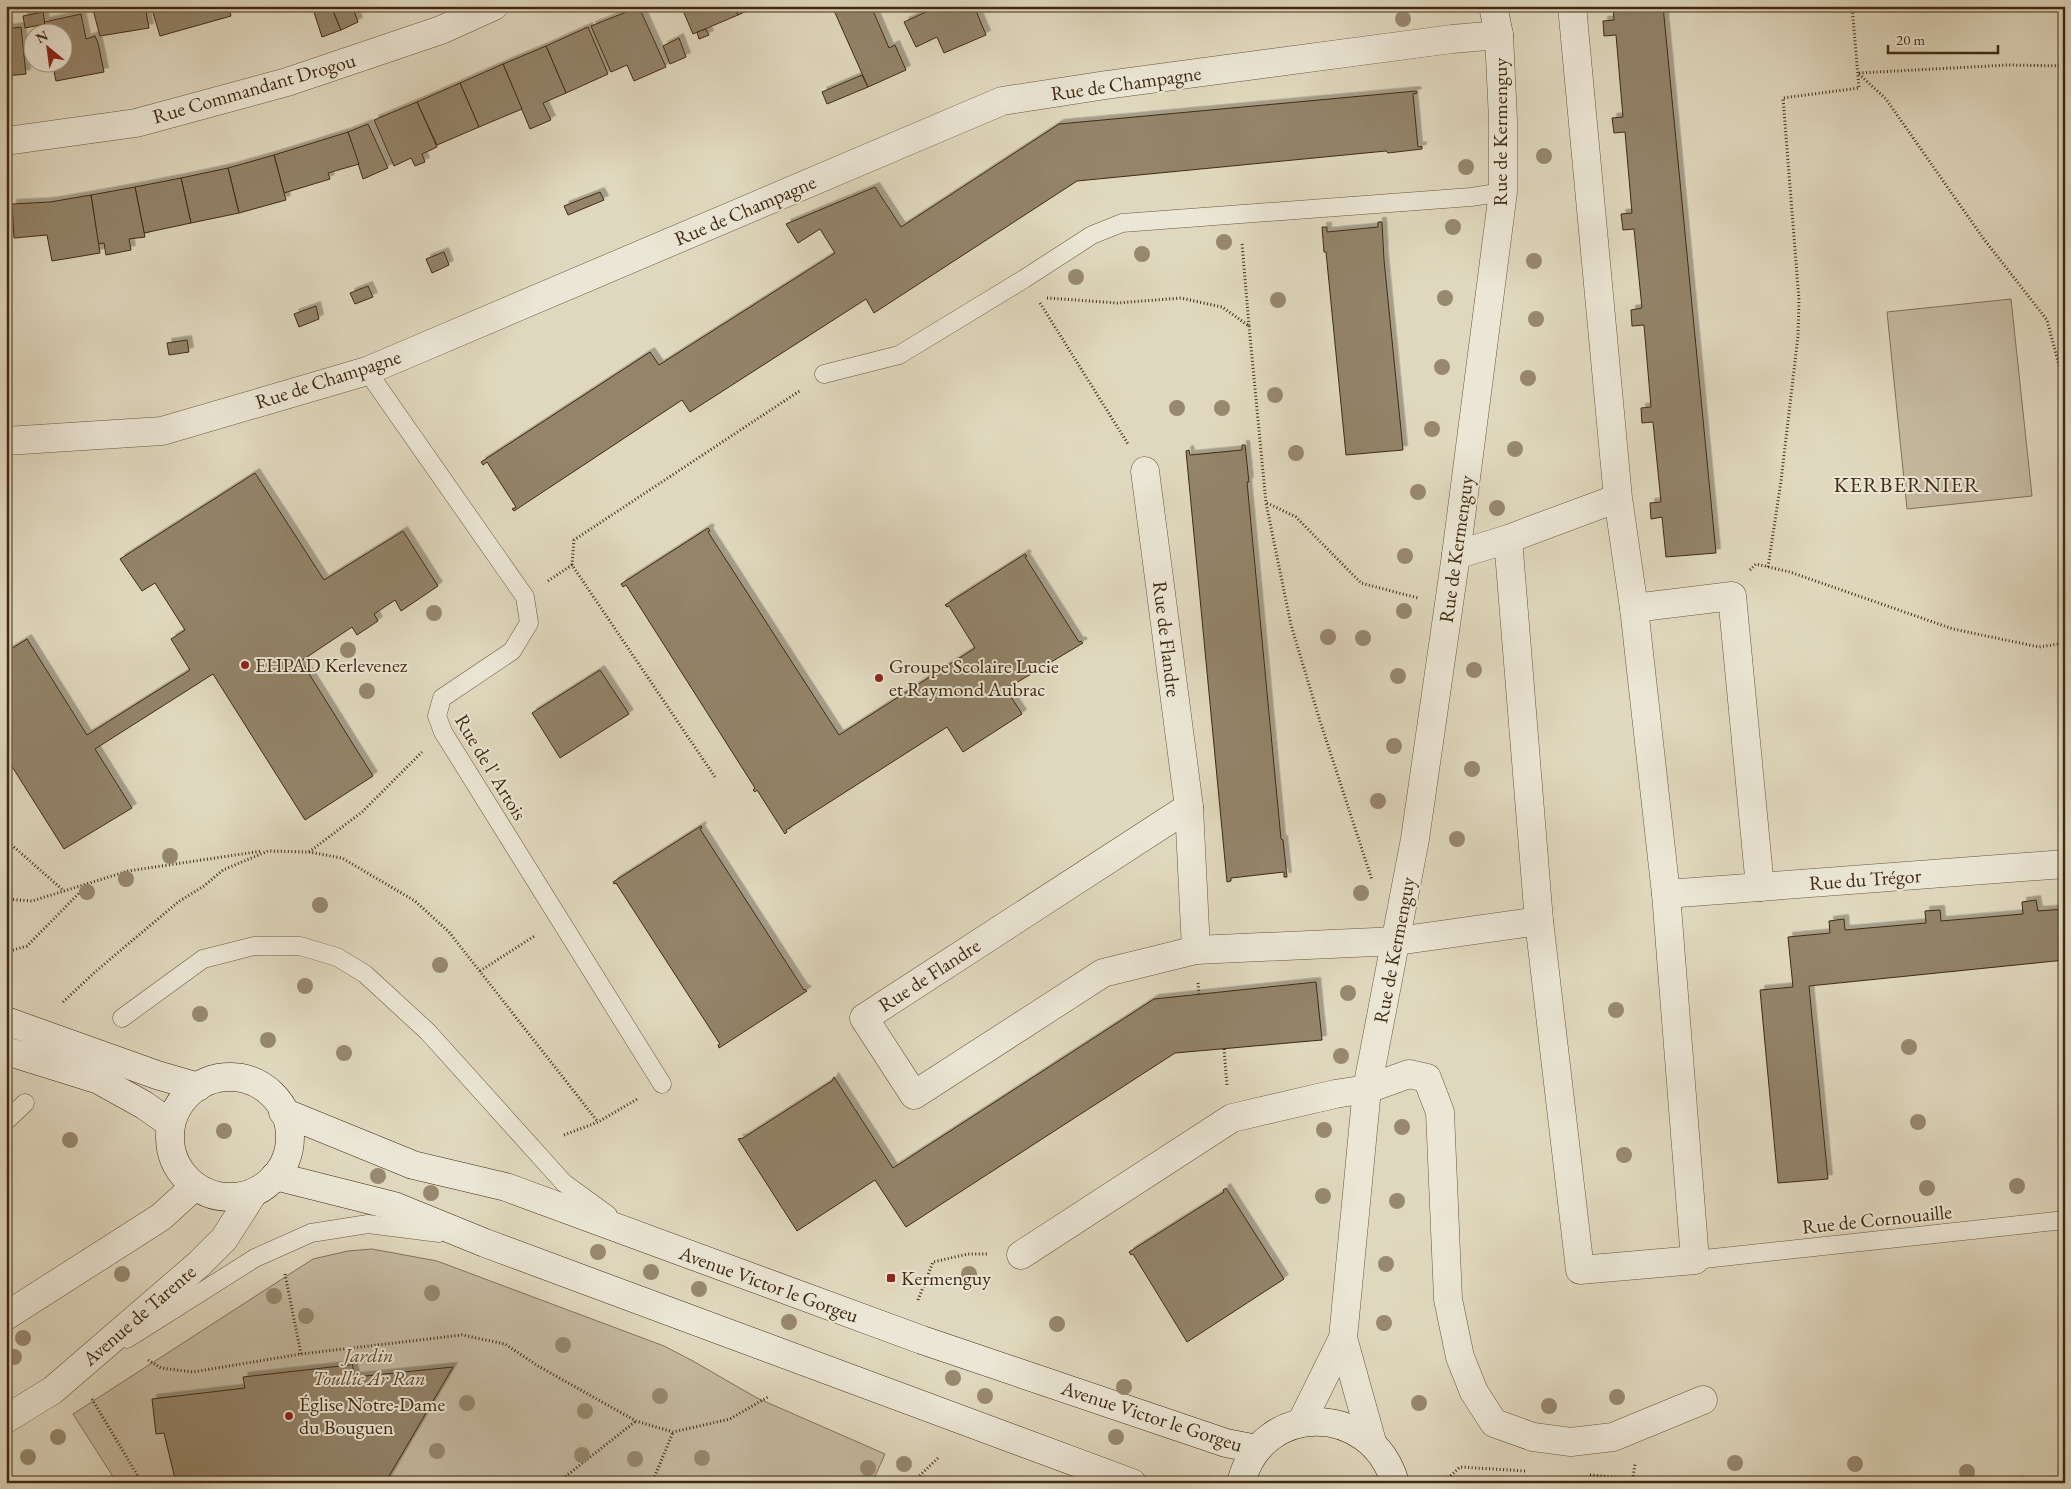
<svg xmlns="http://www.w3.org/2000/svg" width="2071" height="1489" font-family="'EB Garamond',serif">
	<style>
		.green { fill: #c5baa1; stroke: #827259 }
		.building { fill: #93846b; stroke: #402a11; filter: url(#shadow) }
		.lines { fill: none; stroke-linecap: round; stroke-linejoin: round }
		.service-casing { stroke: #68563c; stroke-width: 19 }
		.minor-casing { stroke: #68563c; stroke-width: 29 }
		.tertiary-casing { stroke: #68563c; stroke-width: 29 }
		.secondary-casing { stroke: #402a11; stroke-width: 29 }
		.path { stroke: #402a11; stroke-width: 3; stroke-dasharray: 1 2.5; stroke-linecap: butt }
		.service { stroke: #ebe6d5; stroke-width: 18 }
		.minor { stroke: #ebe6d5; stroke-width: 28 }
		.tertiary { stroke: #ebe6d5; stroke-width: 28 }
		.secondary { stroke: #ebe6d5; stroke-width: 28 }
		.tree { fill: #97886f }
		.poi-dot { fill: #8f2418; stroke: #ebe6d5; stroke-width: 2 }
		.labels { text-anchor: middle; stroke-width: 4; stroke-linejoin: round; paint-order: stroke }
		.street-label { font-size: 20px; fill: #402a11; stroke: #ebe6d5 }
		.poi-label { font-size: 20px; fill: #402a11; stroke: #ebe6d5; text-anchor: start }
		.park-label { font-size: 20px; font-style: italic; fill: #5b472e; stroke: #ebe6d5 }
		.quarter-label { font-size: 22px; letter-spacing: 1px; fill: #402a11; stroke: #ebe6d5 }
	</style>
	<defs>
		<filter id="shadow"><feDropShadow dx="4.5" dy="-4.5" stdDeviation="0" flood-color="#0004"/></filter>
	</defs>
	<rect width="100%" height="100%" fill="#e0d8be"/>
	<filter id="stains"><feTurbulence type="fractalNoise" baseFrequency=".004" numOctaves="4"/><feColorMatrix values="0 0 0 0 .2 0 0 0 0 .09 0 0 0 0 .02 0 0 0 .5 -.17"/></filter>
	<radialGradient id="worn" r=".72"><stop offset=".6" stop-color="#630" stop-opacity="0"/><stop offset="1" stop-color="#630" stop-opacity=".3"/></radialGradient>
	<g class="green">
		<path d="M2011 299 2032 496 1907 509 1887 312Z"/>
		<path d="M372 1249 437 1261 664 1346 693 1361 757 1398 885 1454 872 1483H117L73 1414 313 1259 348 1251Z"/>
	</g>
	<g class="building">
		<path d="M92 6H145L149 28 100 36Z"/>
		<path d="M151 6H228L231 16 160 36Z"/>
		<path d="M312 6H331L341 30 322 37Z"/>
		<path d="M331 6H352L358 22 341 30Z"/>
		<path d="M681 6H734L738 15 693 34Z"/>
		<path d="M734 6H758L738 15Z"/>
		<path d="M832 6H871L889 48 895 45 906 70 868 87Z"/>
		<path d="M939 6H974L986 35 944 53 937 37 916 47 904 22Z"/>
		<path d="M1613 6H1663L1716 553 1666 557 1662 517 1651 519 1650 503 1661 502 1653 422 1642 423 1641 408 1651 407 1644 325 1632 326 1631 310 1642 308 1634 229 1623 230 1621 214 1632 213 1625 132 1614 133 1612 118 1623 117 1616 35 1604 36 1603 21 1614 20Z"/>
		<path d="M639 7 666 67 634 81 627 65 611 72 591 26Z"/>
		<path d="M43 12 45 24 25 28 23 16Z"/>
		<path d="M81 14 86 39 95 36 98 43 104 72 56 81 52 62H62V32H47L44 22Z"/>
		<path d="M21 27 26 74 6 76V29Z"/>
		<path d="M588 27 608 74 566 93 546 46Z"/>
		<path d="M706 29 709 35 699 39 697 32Z"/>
		<path d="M679 38 686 57 670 64 663 46Z"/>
		<path d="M546 46 566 93 543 103 551 120 530 129 503 64Z"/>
		<path d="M503 64 522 109 479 127 460 83Z"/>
		<path d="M862 75 868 87 827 104 822 92Z"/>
		<path d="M460 83 479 127 437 145 417 102Z"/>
		<path d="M1416 91 1417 93 1413 94 1418 147 1422 146V149L1388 153 1386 151 1077 181 874 313 866 299 690 412 682 400 514 511 512 509 516 507 487 462 483 465 481 462 650 352 659 365 835 253 820 229 798 243 786 224 875 187 901 227 1059 124Z"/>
		<path d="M417 102 437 147 422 154 425 162 415 166 411 158 394 166 374 120Z"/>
		<path d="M368 124 388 168 363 179 348 132Z"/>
		<path d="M348 132 359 164 328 173 330 179 284 193 274 155Z"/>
		<path d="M274 155 286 200 239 213 228 168Z"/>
		<path d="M228 168 239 213 191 223 181 178Z"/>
		<path d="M181 178 191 223 144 233 135 187Z"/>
		<path d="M135 187 145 237 129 239 131 250 106 255 104 243 98 244 91 195Z"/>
		<path d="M600 192 604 200 568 215 564 206Z"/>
		<path d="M91 195 100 253 52 261 47 235 14 238 12 204 50 202Z"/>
		<path d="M1378 222H1382L1384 260 1403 450 1346 455 1326 252H1324L1322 227H1327V232L1378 227Z"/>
		<path d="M444 252 449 265 432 273 426 259Z"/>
		<path d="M368 286 373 297 355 304 350 293Z"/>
		<path d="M316 306 319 319 299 327 294 314Z"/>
		<path d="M187 340 189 352 169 355 167 343Z"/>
		<path d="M1242 445H1245L1249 482H1247L1281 839 1283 840 1287 877H1284V872L1231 878V881L1227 882 1186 451 1189 450 1190 455 1242 450Z"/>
		<path d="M255 473 324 580 403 531 438 586 401 611 395 600 374 614 378 621 357 635 352 627 301 661 373 776 305 820 213 674 95 749 132 808 64 849 6 757V652L27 639 87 735 190 670 171 639 185 630 155 583 142 591 120 559Z"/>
		<path d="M708 528 710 531 708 532 839 735 975 648 949 606 947 607 945 605 1025 554 1027 556 1025 557 1079 642 1081 641 1083 643 1006 689 1022 714 963 752 947 727 786 830 787 832 785 834 757 790 755 792 753 790 755 788 626 585 623 587 621 584Z"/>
		<path d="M600 670 629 714 560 758 532 713Z"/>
		<path d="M701 826 702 828 700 829 804 990 805 989 807 991 719 1048 718 1045 720 1044 616 883 614 884 613 882Z"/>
		<path d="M2036 900 2038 911 2065 909V960L1809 986 1828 1179 1778 1183 1760 990 1793 987 1788 937 1830 933 1829 921 1844 919 1845 930 1926 923 1925 911 1940 910 1941 921 2023 914 2022 902Z"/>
		<path d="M1316 982 1322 1040 1175 1053 906 1227 875 1180 797 1231 738 1139 743 1138 832 1081 834 1077 893 1168 1154 999Z"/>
		<path d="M1226 1188 1284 1279 1187 1342 1133 1254 1131 1255 1129 1252 1224 1192 1223 1190Z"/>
		<path d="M352 1363 355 1377 453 1367 385 1483H176L164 1433 156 1434 152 1399 245 1388 243 1377 349 1365Z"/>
	</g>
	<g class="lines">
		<g class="service-casing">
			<g id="service">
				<path d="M367 371 525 597 529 623 512 651 442 698 437 716 443 732 662 1084"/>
				<path d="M824 374 899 355 1024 279 1092 235 1122 223 1471 197 1503 192"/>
				<path d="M122 1018 203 959 254 946H300L337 957 365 974 428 1032 564 1183 608 1215"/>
				<path d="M6 1121 25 1103"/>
				<path d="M1695 1260 2065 1220"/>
				<path d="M127 1339 255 1258 311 1233 368 1224 439 1233"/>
			</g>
		</g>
		<g class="minor-casing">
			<g id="minor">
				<path d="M1572 6 1618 498 1508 539 1539 921 1580 1270 1695 1260 1666 894 1634 608 1618 498"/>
				<path d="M6 441 162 431 367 371 1002 101 1106 85 1452 39 1499 35"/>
				<path d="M1145 471 1189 807 1196 950"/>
				<path d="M1456 555 1508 539"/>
				<path d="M1634 608 1732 596 1760 887"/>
				<path d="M1189 807 864 1018 914 1095 1103 973 1196 950 1397 941 1539 921"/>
				<path d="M1666 894 2065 864"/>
				<path d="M1021 1255 1232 1118 1335 1094 1367 1089 1409 1074 1427 1078 1440 1112 1448 1299 1460 1357 1474 1392 1494 1423 1533 1437 1571 1442 1613 1437 1703 1400"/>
				<path d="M1301 1423 1343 1338"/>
				<path d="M1372 1442 1343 1338 1367 1089 1415 839 1456 555 1503 192V120L1499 35 1493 6"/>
			</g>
		</g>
		<g class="tertiary-casing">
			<g id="tertiary">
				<path d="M6 141 136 123 287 82 441 30 494 6"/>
				<path d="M6 1316 161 1217 195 1186"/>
				<path d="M6 1419 53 1390 199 1264 224 1239 254 1192"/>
			</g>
		</g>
		<g class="secondary-casing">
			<g id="secondary">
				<path d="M6 1021 157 1075 198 1087"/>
				<path d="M6 1051 99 1080 144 1105 171 1124"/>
				<circle cx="230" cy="1137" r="60"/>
				<path d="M283 1112 413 1165 506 1187 922 1340 1226 1443 1257 1449"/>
				<path d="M275 1176 394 1206 485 1243 1132 1483"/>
				<path d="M1241 1483C1261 1401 1372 1402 1395 1483"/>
			</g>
		</g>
		<g class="path">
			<path d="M1859 73 2008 65 2065 66"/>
			<path d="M1859 74 1886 99 1983 238 2047 320 2065 388"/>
			<path d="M1047 298 1117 303 1181 298 1222 307 1249 326 1242 243"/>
			<path d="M1040 303 1128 444"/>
			<path d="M1249 326 1266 503 1291 625 1320 721 1372 880"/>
			<path d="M1267 503 1296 517 1361 583 1418 598"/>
			<path d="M572 565 574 540 801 390"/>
			<path d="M1768 567 1781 481 1798 336 1799 300 1783 98 1859 88 1852 6"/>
			<path d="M1750 570 1756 564 1790 572 1953 629 2039 647 2065 643"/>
			<path d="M548 581 572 565 715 777"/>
			<path d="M6 840 64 891"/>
			<path d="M309 852 362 812 422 752"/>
			<path d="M6 899 32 901 128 871 262 851"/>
			<path d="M6 952 27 946 88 884"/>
			<path d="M480 971 536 935"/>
			<path d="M1198 983 1199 994"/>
			<path d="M63 1002 95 972 178 902 204 886 223 870 268 851 309 852 342 858 415 901 449 932 598 1122"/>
			<path d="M1224 1049 1227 1086"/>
			<path d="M564 1135 598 1122 639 1098"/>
			<path d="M285 1274 301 1354"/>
			<path d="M918 1300 933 1262 968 1254H988"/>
			<path d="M148 1360 161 1368 193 1372 301 1354 462 1335 505 1344 538 1366 636 1421 673 1432 730 1419 768 1397"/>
			<path d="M92 1399 142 1483"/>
			<path d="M1590 1475 1676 1483"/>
			<path d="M557 1483 636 1421"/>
			<path d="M652 1483 673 1432"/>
			<path d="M912 1483 938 1458"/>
			<path d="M1443 1483 1460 1467 1526 1471"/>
			<path d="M1632 1483 1635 1464"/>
		</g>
		<use href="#service" class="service"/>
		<use href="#minor" class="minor"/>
		<use href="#tertiary" class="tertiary"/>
		<use href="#secondary" class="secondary"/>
	</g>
	<g class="tree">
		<circle cx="1403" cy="19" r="8"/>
		<circle cx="1544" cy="156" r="8"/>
		<circle cx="1466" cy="167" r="8"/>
		<circle cx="1453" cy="227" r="8"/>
		<circle cx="1224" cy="242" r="8"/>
		<circle cx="1142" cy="254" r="8"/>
		<circle cx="1534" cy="261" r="8"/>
		<circle cx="1076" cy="277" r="8"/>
		<circle cx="1445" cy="298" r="8"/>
		<circle cx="1278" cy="300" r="8"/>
		<circle cx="1536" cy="319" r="8"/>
		<circle cx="1442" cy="367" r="8"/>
		<circle cx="1528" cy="378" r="8"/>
		<circle cx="1275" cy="395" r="8"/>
		<circle cx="1177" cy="408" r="8"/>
		<circle cx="1222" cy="408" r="8"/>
		<circle cx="1432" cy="429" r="8"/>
		<circle cx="1515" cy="449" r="8"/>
		<circle cx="1296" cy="453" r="8"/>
		<circle cx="1418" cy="492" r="8"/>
		<circle cx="1497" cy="508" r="8"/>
		<circle cx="1405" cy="556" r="8"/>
		<circle cx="1404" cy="611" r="8"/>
		<circle cx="434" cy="613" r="8"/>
		<circle cx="1328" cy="637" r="8"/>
		<circle cx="1363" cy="638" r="8"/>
		<circle cx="348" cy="650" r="8"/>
		<circle cx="1474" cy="670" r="8"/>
		<circle cx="1398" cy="676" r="8"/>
		<circle cx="367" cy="691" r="8"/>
		<circle cx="1394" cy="746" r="8"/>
		<circle cx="1472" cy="769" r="8"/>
		<circle cx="1378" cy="801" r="8"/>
		<circle cx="1457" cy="839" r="8"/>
		<circle cx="170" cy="856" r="8"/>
		<circle cx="126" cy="879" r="8"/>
		<circle cx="87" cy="892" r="8"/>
		<circle cx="1361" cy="893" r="8"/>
		<circle cx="320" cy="905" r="8"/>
		<circle cx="440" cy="965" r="8"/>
		<circle cx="305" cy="986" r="8"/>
		<circle cx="1348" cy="993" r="8"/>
		<circle cx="1616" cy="1010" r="8"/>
		<circle cx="200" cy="1014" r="8"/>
		<circle cx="268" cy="1040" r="8"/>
		<circle cx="1909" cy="1047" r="8"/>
		<circle cx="344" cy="1053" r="8"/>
		<circle cx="1341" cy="1056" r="8"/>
		<circle cx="1918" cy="1122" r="8"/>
		<circle cx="1402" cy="1127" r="8"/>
		<circle cx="1324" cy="1130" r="8"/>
		<circle cx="224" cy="1131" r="8"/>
		<circle cx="70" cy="1140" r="8"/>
		<circle cx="1624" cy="1155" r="8"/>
		<circle cx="378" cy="1176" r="8"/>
		<circle cx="2017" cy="1186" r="8"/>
		<circle cx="1927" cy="1188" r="8"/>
		<circle cx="431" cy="1193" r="8"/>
		<circle cx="1323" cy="1196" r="8"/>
		<circle cx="1397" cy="1201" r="8"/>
		<circle cx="598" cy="1252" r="8"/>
		<circle cx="1386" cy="1264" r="8"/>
		<circle cx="651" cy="1272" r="8"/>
		<circle cx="122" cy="1274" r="8"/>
		<circle cx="969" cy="1274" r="8"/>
		<circle cx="699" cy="1289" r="8"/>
		<circle cx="432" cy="1293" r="8"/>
		<circle cx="274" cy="1296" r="8"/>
		<circle cx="306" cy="1316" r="8"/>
		<circle cx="789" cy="1322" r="8"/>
		<circle cx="1384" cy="1323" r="8"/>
		<circle cx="1057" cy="1324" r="8"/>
		<circle cx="23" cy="1338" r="8"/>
		<circle cx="563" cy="1345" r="8"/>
		<circle cx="14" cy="1357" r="8"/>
		<circle cx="953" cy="1378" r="8"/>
		<circle cx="1124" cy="1387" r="8"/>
		<circle cx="660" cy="1396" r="8"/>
		<circle cx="985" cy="1396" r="8"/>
		<circle cx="1617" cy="1397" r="8"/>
		<circle cx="467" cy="1403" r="8"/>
		<circle cx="1419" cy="1403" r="8"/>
		<circle cx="1549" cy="1406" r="8"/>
		<circle cx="585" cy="1411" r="8"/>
		<circle cx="58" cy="1437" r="8"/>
		<circle cx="1116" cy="1437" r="8"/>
		<circle cx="437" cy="1451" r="8"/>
		<circle cx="582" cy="1455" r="8"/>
		<circle cx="28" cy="1457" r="8"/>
		<circle cx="702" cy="1458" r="8"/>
		<circle cx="635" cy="1459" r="8"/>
		<circle cx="1735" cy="1463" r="8"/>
		<circle cx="904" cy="1464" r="8"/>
		<circle cx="1855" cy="1464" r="8"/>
		<circle cx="868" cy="1468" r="8"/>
		<circle cx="1967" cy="1472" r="8"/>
	</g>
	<g class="poi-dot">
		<circle cx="245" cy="665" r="5"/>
		<circle cx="879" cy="678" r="5"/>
		<rect x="886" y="1273" width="10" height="10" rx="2.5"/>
		<circle cx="289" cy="1416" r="5"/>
	</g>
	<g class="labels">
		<g class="street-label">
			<text transform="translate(1126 83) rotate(-8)" y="7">Rue de Champagne</text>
			<text transform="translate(254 88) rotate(-16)" y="7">Rue Commandant Drogou</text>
			<text transform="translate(1500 132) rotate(-90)" y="7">Rue de Kermenguy</text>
			<text transform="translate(745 210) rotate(-23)" y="7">Rue de Champagne</text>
			<text transform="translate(328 379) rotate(-18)" y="7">Rue de Champagne</text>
			<text transform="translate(1456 549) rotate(-82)" y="7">Rue de Kermenguy</text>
			<text transform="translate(1167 639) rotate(83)" y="7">Rue de Flandre</text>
			<text transform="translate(491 767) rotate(59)" y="7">Rue de l' Artois</text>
			<text transform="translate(1865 879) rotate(-4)" y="7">Rue du Trégor</text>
			<text transform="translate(1394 950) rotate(-79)" y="7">Rue de Kermenguy</text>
			<text transform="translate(929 975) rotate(-33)" y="7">Rue de Flandre</text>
			<text transform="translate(1877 1219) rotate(-6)" y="7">Rue de Cornouaille</text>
			<text transform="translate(769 1284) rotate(20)" y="7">Avenue Victor le Gorgeu</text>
			<text transform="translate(139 1315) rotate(-41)" y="7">Avenue de Tarente</text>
			<text transform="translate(1152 1416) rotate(18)" y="7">Avenue Victor le Gorgeu</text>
		</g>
		<g class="poi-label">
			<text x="255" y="672">EHPAD Kerlevenez</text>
			<text x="889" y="673">Groupe Scolaire Lucie<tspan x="889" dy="23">et Raymond Aubrac</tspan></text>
			<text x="901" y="1285">Kermenguy</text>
			<text x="299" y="1411">Église Notre-Dame<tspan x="299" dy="23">du Bouguen</tspan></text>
		</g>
		<g class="park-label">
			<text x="369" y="1362">Jardin<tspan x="369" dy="23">Toullic Ar Ran</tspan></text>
		</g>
		<g class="quarter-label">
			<text x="1907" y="492">KERBERNIER</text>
		</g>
	</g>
	<rect width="2071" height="1489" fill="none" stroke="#e0d8be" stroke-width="25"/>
	<rect x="8" y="8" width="2056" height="1474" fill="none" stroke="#402a11" stroke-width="2.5"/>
	<rect x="12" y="12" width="2046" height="1464" fill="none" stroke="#402a11"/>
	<g transform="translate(48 48) rotate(331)"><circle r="24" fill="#ebe6d5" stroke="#a79b87"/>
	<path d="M0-4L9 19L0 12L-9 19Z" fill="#8f2418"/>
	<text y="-8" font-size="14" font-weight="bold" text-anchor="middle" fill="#402a11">N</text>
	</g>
	<path d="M1888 45v8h110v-8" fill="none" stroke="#402a11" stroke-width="2.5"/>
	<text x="1896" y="45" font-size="15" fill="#402a11" stroke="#ebe6d5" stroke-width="4" paint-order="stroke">20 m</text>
	<rect width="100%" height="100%" filter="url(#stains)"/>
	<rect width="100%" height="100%" fill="url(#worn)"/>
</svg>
